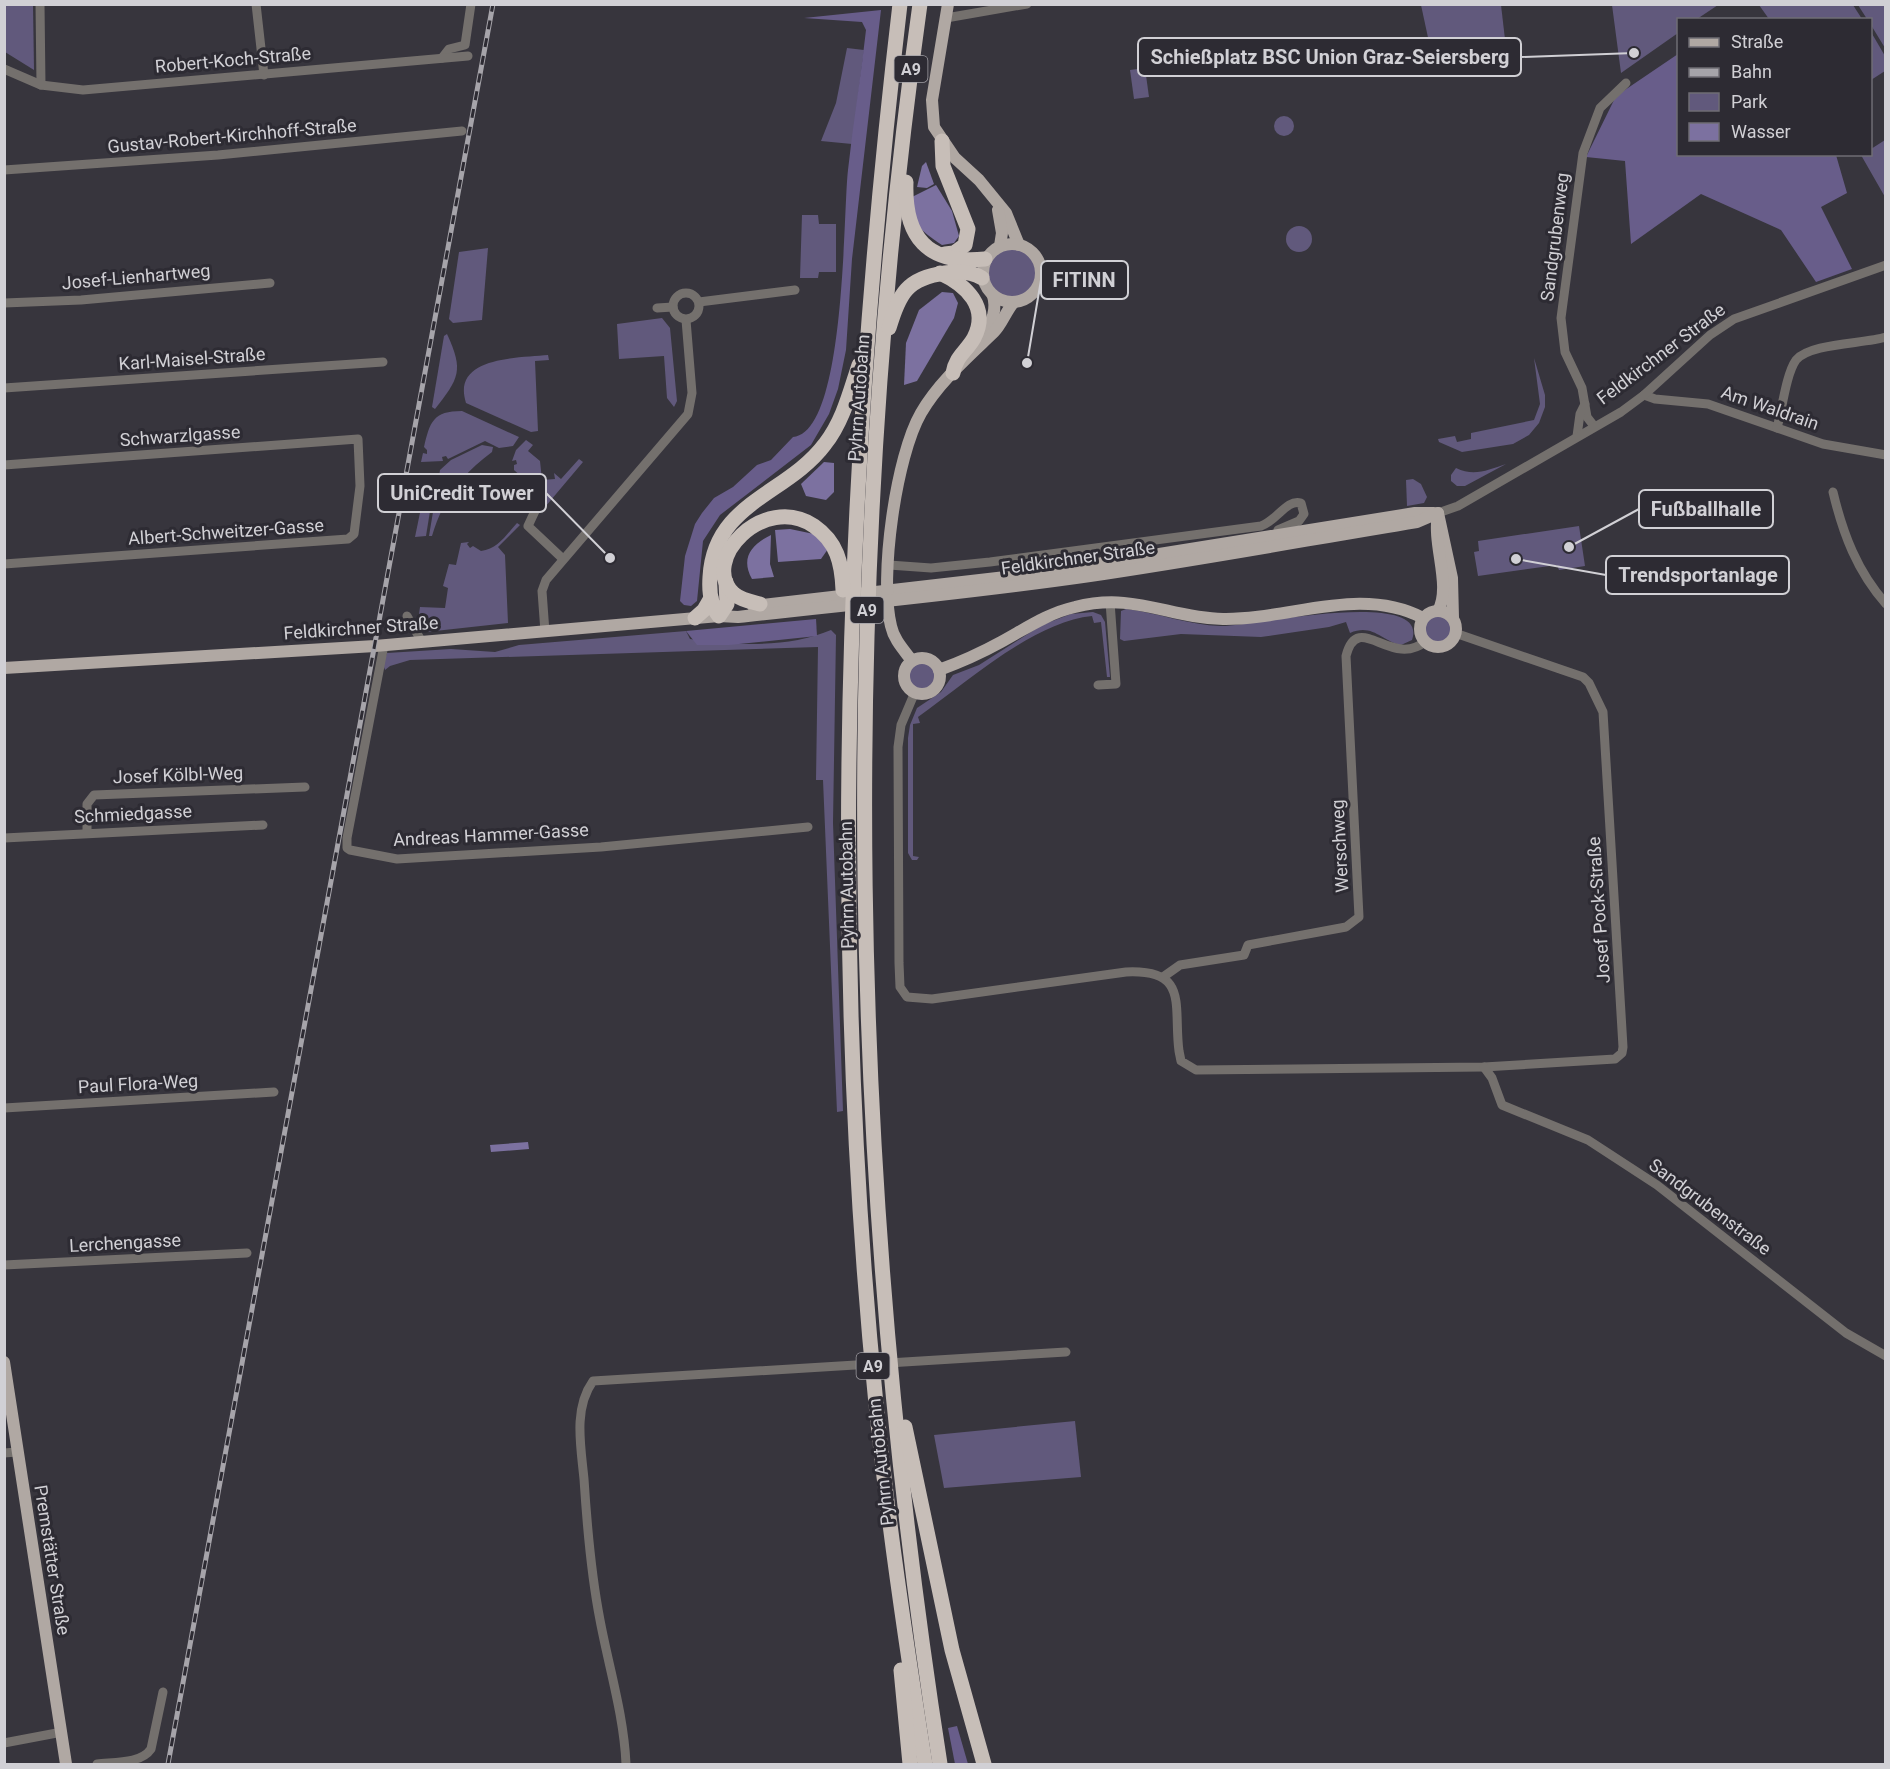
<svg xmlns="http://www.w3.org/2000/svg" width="1890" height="1769" font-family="Roboto,sans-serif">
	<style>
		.green { fill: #61597c }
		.forest { fill: #685d8a }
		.water { fill: #7c71a0 }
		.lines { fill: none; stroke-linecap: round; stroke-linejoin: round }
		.minor { stroke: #74706d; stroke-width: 9 }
		.major { stroke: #b0a8a3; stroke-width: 12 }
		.highway { stroke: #c7beb8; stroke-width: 15 }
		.rail-casing { stroke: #a6a4aa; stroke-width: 5 }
		.rail { stroke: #2d2b33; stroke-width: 3; stroke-dasharray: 9; stroke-linecap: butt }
		.labels { text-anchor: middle; stroke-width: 6; stroke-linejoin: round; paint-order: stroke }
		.shield { fill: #2d2b33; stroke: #a09ea4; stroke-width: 1.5 }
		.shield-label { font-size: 16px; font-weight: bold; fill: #d1d0d5 }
		.street-label { font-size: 18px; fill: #d1d0d5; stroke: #2d2b33 }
		.leader { fill: none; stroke: #d1d0d5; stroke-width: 2 }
		.callout-dot { fill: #d1d0d5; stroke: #2d2b33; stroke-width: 2 }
		.callout { fill: #2d2b33; stroke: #d1d0d5; stroke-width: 2 }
		.callout-label { font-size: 20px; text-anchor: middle; font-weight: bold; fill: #d1d0d5 }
	</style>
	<rect width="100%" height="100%" fill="#37353d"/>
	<g class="green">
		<path d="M4 5H33L34 70 5 52Z"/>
		<path d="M1421 5H1501L1508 65 1435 70Z"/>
		<path d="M1612 5V4L1718 5 1697 19 1678 20V33L1621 73Z"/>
		<path d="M1759 5H1853L1862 19H1769Z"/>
		<path d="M1858 5H1885V48L1871 25 1870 20 1867 19Z"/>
		<path d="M1871 32 1885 56V71L1871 80Z"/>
		<path d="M847 48 864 50 852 144 821 141 836 103Z"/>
		<path d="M1145 68 1149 97 1134 99 1130 70Z"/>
		<circle cx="1284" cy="126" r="10"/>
		<path d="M1885 140 1886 197H1885L1861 155 1870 154 1871 149Z"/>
		<path d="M802 215H818L819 224H836V272H819L818 278H800Z"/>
		<circle cx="1299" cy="239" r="13"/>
		<path d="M488 248 482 320 453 323 449 319 459 252Z"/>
		<circle cx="1012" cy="273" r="24"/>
		<path d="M662 318 670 328 677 401 674 407 667 398 664 356 619 359 617 324Z"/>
		<path d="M447 334C464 371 459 378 435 409L432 407 444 336Z"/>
		<path d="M548 355 549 360 535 361 538 431 531 432 466 403C451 356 519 358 548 355Z"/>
		<path d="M1534 358 1545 395V407L1539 423 1529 435 1513 444 1462 452 1439 442 1438 439 1455 436 1457 442 1471 439V433L1534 420 1540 404Z"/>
		<path d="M462 411 519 437 513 446 499 448 485 441 448 459 446 456 442 457 443 461 421 462 423 453 427 454V450L424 447C430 422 433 411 462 411Z"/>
		<path d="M526 440 533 445 528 451 540 461 542 480 555 479 554 473 561 479 579 459 583 462 540 513C548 492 528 483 514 470V465L517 464 516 460 512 461 516 450Z"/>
		<path d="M482 445 493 447 492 452C461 475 443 499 432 536H429L440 470 451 460Z"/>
		<path d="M1506 464 1465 486H1457L1451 481V475L1456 468C1474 477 1488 470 1506 464Z"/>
		<path d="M1413 479 1421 484 1427 497 1424 503 1407 506 1406 480Z"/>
		<path d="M422 503 431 505 426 536 415 537Z"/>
		<path d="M517 523 520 525 498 547 505 555 508 623 426 632 425 626 432 625 431 619H425L424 614H419L420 607 445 608 448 588 443 586 449 564 456 565 461 543 469 542 467 544 470 548 473 546 481 551C498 549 506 535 517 523Z"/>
		<path d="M1579 526 1585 566 1559 570 1557 565 1478 576 1474 552 1479 551 1478 541Z"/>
		<path d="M1126 609C1158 613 1189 625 1221 626 1247 627 1431 586 1412 640L1401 645C1381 641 1373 623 1350 633L1346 622 1329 627 1261 637 1181 634 1124 641 1120 639 1121 611Z"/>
		<path d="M1093 612 1101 615 1105 622 1110 677H1107L1101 622 1094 623 1092 616C1033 622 966 683 918 717L920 723 913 724V856L919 857 917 860H912L908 853V738L910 725 917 708 941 692 953 675 979 665 1042 625 1071 614Z"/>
		<circle cx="1438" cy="629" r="13"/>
		<path d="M831 630 836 635 833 823 843 1111 837 1112 823 780H816L818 647 410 660 390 666 385 670 383 664 387 653 451 649 495 652 519 645 686 631 690 639C734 646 789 648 831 630Z"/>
		<circle cx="922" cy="676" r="13"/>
		<path d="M1075 1421 1081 1477 944 1488 934 1435Z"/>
	</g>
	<g class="forest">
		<path d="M881 10 852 259 846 350 838 389 829 414 811 445 720 515 703 541 697 601 691 606 684 605 680 601 685 556 695 524 702 513 714 498 733 487 757 465 771 460 793 437C846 433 843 213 848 170 853 123 861 76 866 30L862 22 804 18Z"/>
		<path d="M1678 54V154L1836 155 1847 193 1821 207 1852 269 1816 282 1781 230 1701 194 1631 244 1625 161 1586 157 1616 96Z"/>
		<path d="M816 619 817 636 729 645H697L686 631Z"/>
		<path d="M957 1726 968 1764H955L948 1728Z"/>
	</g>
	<g class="water">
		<path d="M926 162 934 184 927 188 917 187 922 166Z"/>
		<path d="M936 185 952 211 959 236 954 243 942 245C918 229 914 226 912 197Z"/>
		<path d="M942 292 953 293 958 303 954 318 917 381 904 385 906 343 919 310Z"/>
		<path d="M824 462 834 463V492L826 500 806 496 801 484Z"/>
		<path d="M790 529 814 534 828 549 821 559 778 562 775 530Z"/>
		<path d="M771 535 770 564 774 577 752 579C740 558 752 544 771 535Z"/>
		<path d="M528 1142 529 1149 491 1152 490 1145Z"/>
	</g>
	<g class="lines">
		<g class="minor">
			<path d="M40 4 41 85"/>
			<path d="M256 4 264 75"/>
			<path d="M946 18 1027 4"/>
			<path d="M442 58 449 49 465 45 471 4"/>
			<path d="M4 69 41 85 83 90 468 56"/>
			<path d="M4 170 218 155 462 131"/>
			<circle cx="686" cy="306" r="13"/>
			<path d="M699 302 795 290"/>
			<path d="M4 303 81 300 270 283"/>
			<path d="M657 308 673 307"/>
			<path d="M4 388 383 362"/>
			<path d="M1644 395 1655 399 1708 404 1823 444 1886 455"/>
			<path d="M1594 426 1587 417 1582 388 1565 352 1561 318 1583 153 1600 108 1626 83"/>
			<path d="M1777 428C1782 410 1786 374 1796 360 1810 343 1864 344 1886 337"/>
			<path d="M1577 436 1580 414 1585 404"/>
			<path d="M4 465 358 439 360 486 354 534 348 539 4 564"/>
			<path d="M1833 492C1843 534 1857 571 1886 604"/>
			<path d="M535 511 528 526 563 559"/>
			<path d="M1438 513 1458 506 1621 412 1644 395 1710 335 1734 319 1886 265"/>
			<path d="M889 565 931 568 990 562 1261 526C1278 520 1286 499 1301 503L1304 514 1299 521 1278 530"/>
			<path d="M407 616 422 642"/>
			<path d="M545 632 542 591 546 580 688 414 692 393 686 320"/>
			<path d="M384 645 347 838V848L350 850 397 859 601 847 808 827"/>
			<path d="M1098 685 1116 684 1110 602"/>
			<path d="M915 692 901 725 898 747 899 963 900 987 907 997 932 999 1126 972C1190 969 1173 1006 1179 1051L1181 1061 1196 1070 1484 1067 1615 1059 1622 1053 1623 1047 1603 712 1589 683 1583 677 1455 633"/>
			<path d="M87 833V804L94 795 305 787"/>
			<path d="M4 838 263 825"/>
			<path d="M1163 977 1180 965 1244 955 1248 945 1346 927 1359 917 1346 656C1358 609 1391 670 1426 641"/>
			<path d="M1484 1067 1492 1078 1502 1105 1588 1140 1657 1185 1846 1333 1886 1356"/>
			<path d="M4 1108 274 1092"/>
			<path d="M4 1265 247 1253"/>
			<path d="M4 1453 17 1452"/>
			<path d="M4 1743 62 1732"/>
			<path d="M97 1764C114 1762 141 1764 151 1749L163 1692"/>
			<path d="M626 1764C624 1716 609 1668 600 1620 591 1574 587 1526 584 1479 581 1447 573 1409 593 1381L1066 1352"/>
		</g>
		<g class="major">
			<path d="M948 4 932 100 934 127 955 158 979 180 1006 213 1019 245"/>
			<path d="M998 210 1002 233 1000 246"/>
			<circle cx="1012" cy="273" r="29"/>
			<path d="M983 340C989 326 998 312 993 296"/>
			<path d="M1438 513 1452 578 1453 618"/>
			<path d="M1438 514C1432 545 1452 586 1438 611"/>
			<path d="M753 606 1041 573 1415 513H1434"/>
			<circle cx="1438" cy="629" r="18"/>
			<circle cx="922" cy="676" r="18"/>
			<path d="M912 661C904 650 894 640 891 626 879 578 896 456 921 413 939 382 968 357 994 332 1002 324 1006 311 1014 302"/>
			<path d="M4 668 375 646 719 616 738 617C855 604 973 593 1090 576 1199 560 1308 540 1417 522L1438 513"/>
			<path d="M939 670C961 662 981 653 1001 642 1025 629 1048 613 1075 607 1134 592 1169 618 1223 619 1290 620 1360 585 1423 618"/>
			<path d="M4 1362 66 1764"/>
		</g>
		<g class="highway">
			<path d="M900 4C845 469 829 938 876 1404 888 1525 906 1644 925 1764"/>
			<path d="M920 4C838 588 849 1183 940 1764"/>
			<path d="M942 141 943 166 968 229 965 245 954 253 945 254"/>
			<path d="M906 182C904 237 927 265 985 259"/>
			<path d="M940 273C966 285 990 307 974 338 966 352 956 356 953 373"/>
			<path d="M889 328C899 294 907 278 945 273 958 271 971 271 982 278"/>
			<path d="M726 582 727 604 719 616C710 605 709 591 710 577 714 502 787 495 825 444 843 421 850 392 859 365"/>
			<path d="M760 604C752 602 741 600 734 594 698 561 764 492 814 526 837 542 842 563 843 590"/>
			<path d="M695 618 704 610 711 598"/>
			<path d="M905 1427 952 1650 984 1764"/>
			<path d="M901 1670 910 1764"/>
		</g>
		<g class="rail-casing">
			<path id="rail" d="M168 1764 493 4"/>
		</g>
		<use href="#rail" class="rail"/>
	</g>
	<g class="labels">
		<g class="shield">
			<rect x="894.5" y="56" width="33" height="26" rx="4.5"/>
			<rect x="850.5" y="597" width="33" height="26" rx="4.5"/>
			<rect x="856.5" y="1353" width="33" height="26" rx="4.5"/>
		</g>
		<g class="shield-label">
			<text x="911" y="75">A9</text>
			<text x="867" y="616">A9</text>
			<text x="873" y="1372">A9</text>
		</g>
		<g class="street-label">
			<text transform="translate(233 60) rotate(-5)" y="6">Robert-Koch-Straße</text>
			<text transform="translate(232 136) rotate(-5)" y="6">Gustav-Robert-Kirchhoff-Straße</text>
			<text transform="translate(1555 237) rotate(-83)" y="6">Sandgrubenweg</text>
			<text transform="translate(136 277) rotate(-5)" y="6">Josef-Lienhartweg</text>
			<text transform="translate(1661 354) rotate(-37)" y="6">Feldkirchner Straße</text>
			<text transform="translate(192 359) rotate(-4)" y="6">Karl-Maisel-Straße</text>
			<text transform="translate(859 398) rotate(-86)" y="6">Pyhrn Autobahn</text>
			<text transform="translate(1770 408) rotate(19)" y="6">Am Waldrain</text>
			<text transform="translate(180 436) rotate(-4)" y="6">Schwarzlgasse</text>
			<text transform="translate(226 532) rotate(-4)" y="6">Albert-Schweitzer-Gasse</text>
			<text transform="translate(1078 558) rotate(-8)" y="6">Feldkirchner Straße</text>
			<text transform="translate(361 628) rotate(-4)" y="6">Feldkirchner Straße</text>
			<text transform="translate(178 775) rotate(-2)" y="6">Josef Kölbl-Weg</text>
			<text transform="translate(133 814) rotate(-3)" y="6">Schmiedgasse</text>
			<text transform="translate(491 835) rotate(-3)" y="6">Andreas Hammer-Gasse</text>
			<text transform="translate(1340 846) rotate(-93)" y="6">Werschweg</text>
			<text transform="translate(847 885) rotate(-91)" y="6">Pyhrn Autobahn</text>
			<text transform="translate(1599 910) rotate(-94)" y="6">Josef Pock-Straße</text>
			<text transform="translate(138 1084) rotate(-3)" y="6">Paul Flora-Weg</text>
			<text transform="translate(1710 1207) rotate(37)" y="6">Sandgrubenstraße</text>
			<text transform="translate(125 1243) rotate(-3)" y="6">Lerchengasse</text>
			<text transform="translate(881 1462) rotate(-96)" y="6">Pyhrn Autobahn</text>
			<text transform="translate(52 1560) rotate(81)" y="6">Premstätter Straße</text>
		</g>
	</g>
	<path class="leader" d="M1634 53L1521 57M1027 363L1041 280M610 558L546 493M1569 547L1639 509M1516 559L1606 575"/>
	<g class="callout-dot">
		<circle cx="1634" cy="53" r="6"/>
		<circle cx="1027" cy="363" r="6"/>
		<circle cx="610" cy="558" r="6"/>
		<circle cx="1569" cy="547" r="6"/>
		<circle cx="1516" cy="559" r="6"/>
	</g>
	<g class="callout">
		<rect x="1138" y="38" width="383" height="38" rx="6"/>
		<rect x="1041" y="261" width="87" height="38" rx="6"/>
		<rect x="378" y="474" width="168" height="38" rx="6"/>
		<rect x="1639" y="490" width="134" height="38" rx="6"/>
		<rect x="1606" y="556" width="183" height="38" rx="6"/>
	</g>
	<g class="callout-label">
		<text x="1330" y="64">Schießplatz BSC Union Graz-Seiersberg</text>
		<text x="1084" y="287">FITINN</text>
		<text x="462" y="500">UniCredit Tower</text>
		<text x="1706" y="516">Fußballhalle</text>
		<text x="1698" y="582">Trendsportanlage</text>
	</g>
	<rect width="1890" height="1769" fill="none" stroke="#d1d0d5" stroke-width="12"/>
	<rect x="1677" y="18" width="195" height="138" fill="#2d2b33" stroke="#6f6d74" stroke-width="1.5"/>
	<rect x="1689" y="38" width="30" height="9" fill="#b0a8a3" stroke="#6f6d74" stroke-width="1.5"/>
	<text x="1731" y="48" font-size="18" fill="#d1d0d5">Straße</text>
	<rect x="1689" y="68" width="30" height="9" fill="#a6a4aa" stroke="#6f6d74" stroke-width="1.5"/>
	<text x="1731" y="78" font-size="18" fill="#d1d0d5">Bahn</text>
	<rect x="1689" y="93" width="30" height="18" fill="#61597c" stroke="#6f6d74" stroke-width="1.5"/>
	<text x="1731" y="108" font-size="18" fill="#d1d0d5">Park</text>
	<rect x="1689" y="123" width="30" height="18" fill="#7c71a0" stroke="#6f6d74" stroke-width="1.5"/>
	<text x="1731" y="138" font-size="18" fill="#d1d0d5">Wasser</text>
</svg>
